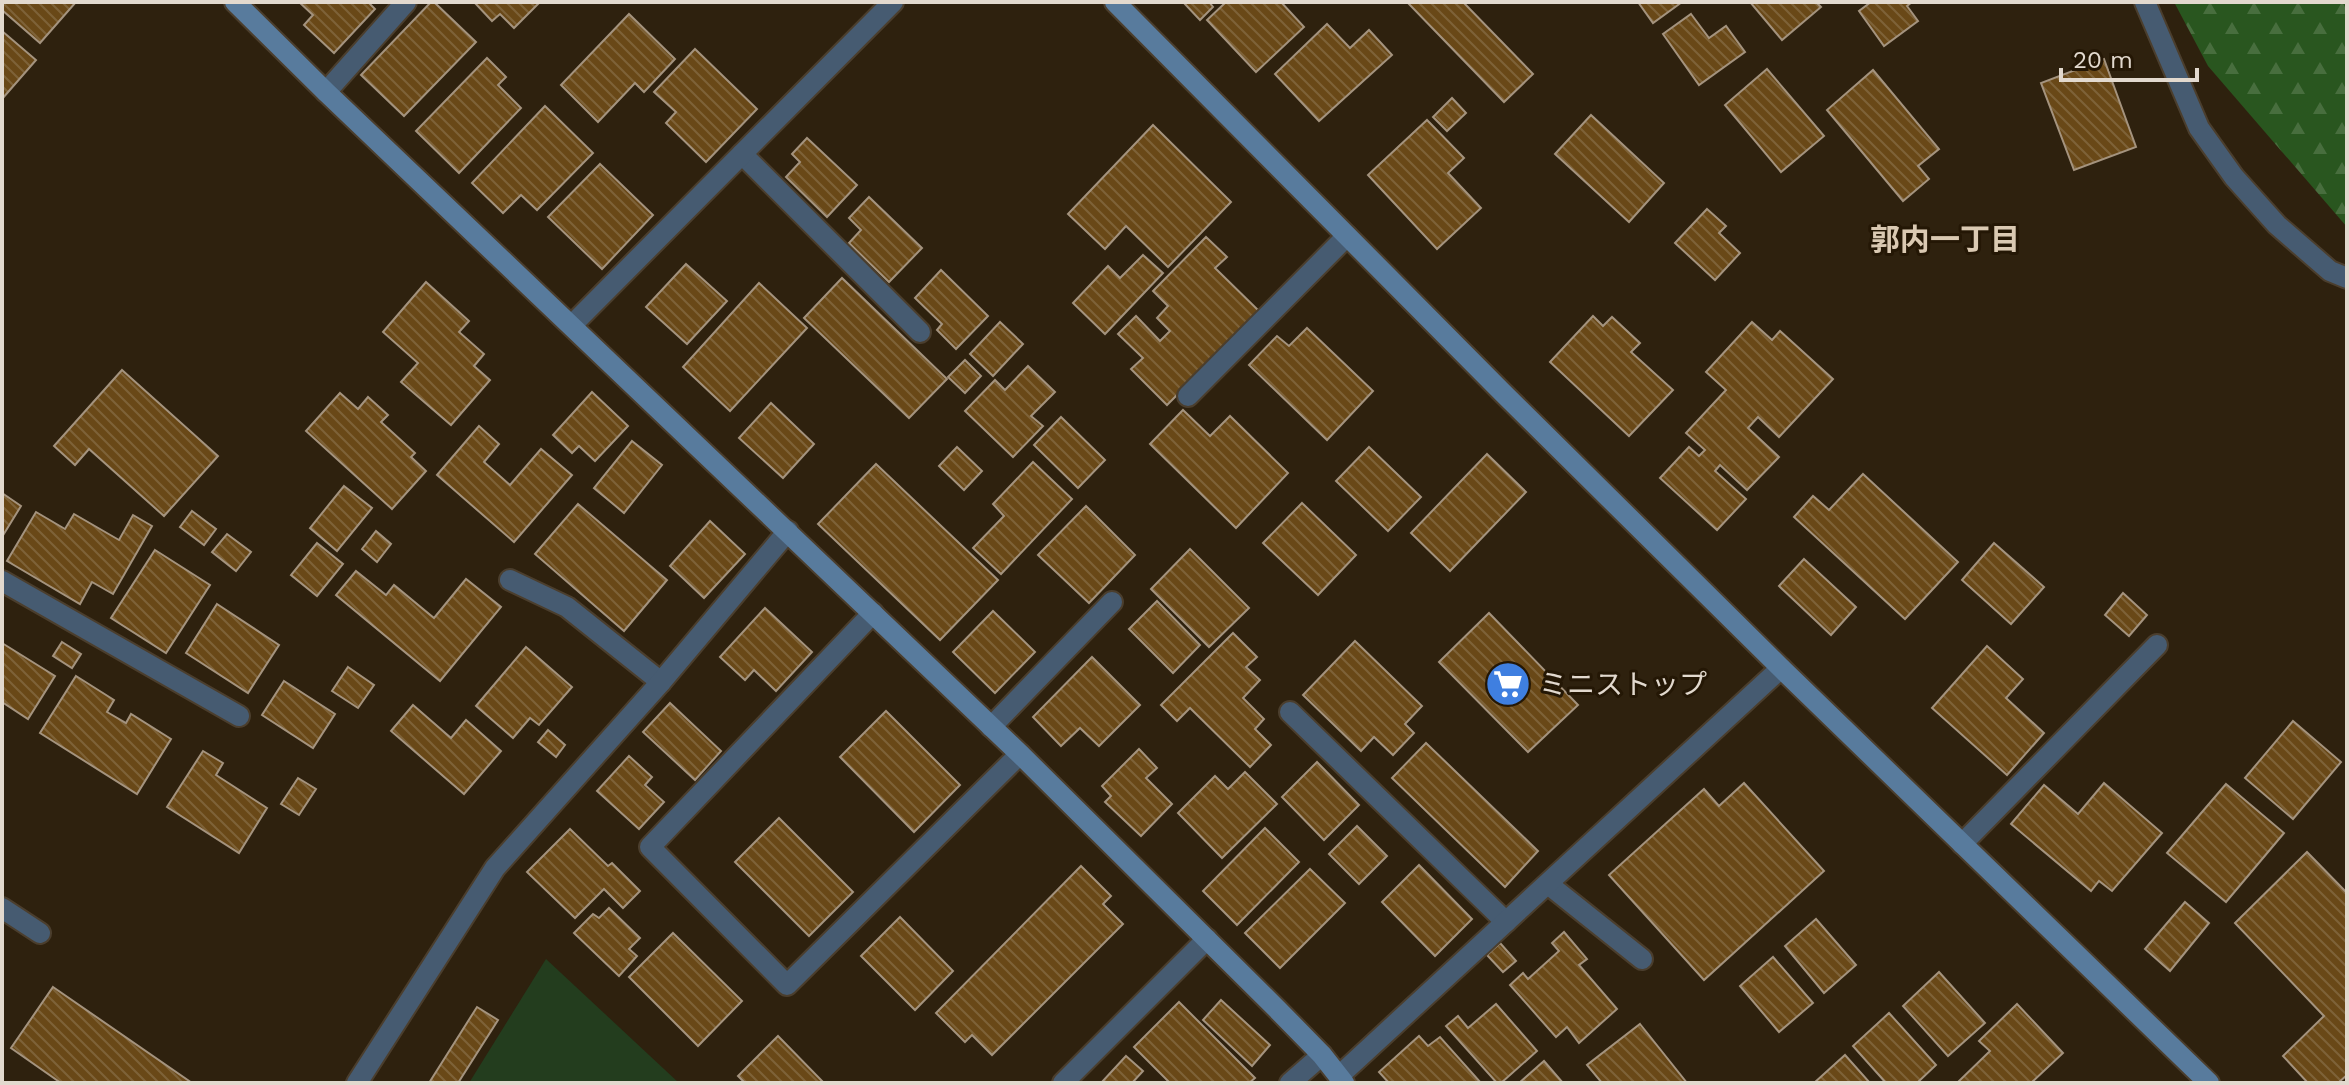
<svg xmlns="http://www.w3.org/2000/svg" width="2349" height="1085" font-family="'Work Sans','Noto Sans JP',sans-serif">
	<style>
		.green { fill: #233d1e }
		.forest { fill: url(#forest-firs) }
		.building { fill: url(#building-back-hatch); stroke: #a4937e; stroke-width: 2 }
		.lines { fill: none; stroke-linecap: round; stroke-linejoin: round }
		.street-casing { stroke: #4b3e2d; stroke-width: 24 }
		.secondary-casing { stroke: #4b3e2d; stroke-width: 24 }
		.street { stroke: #465b71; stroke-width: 20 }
		.secondary { stroke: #587b9d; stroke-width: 20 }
		.labels { text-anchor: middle; stroke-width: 6; stroke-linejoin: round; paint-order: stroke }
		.poi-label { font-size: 28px; fill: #e2d9ce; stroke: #241705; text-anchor: start }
		.neighbourhood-label { font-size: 30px; font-weight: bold; fill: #dac9b2; stroke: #241705 }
	</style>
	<defs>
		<pattern id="forest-firs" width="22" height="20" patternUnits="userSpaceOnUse" patternTransform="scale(2)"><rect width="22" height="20" fill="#29561f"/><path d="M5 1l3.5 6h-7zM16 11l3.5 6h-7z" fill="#486e3e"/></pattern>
		<pattern id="building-back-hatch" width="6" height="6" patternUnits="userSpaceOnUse" patternTransform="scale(2)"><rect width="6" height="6" fill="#694817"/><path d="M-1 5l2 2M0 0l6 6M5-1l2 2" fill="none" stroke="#7e6238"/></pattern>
	</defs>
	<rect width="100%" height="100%" fill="#2e210e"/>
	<path class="green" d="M546 959 679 1083H469Z"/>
	<path class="forest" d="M2174 2H2347V227L2208 66Z"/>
	<g class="building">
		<path d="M2 2H76L40 43 2 10Z"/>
		<path d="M299 2H368L375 9 334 53 304 25 313 15Z"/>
		<path d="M431 2H434L476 42 404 116 361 75Z"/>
		<path d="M474 2H540L514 28 500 14 492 21Z"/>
		<path d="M1183 2H1209L1213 7 1200 20Z"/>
		<path d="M1226 2H1281L1304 27 1256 72 1207 20Z"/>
		<path d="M1407 2H1463L1533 74 1504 102Z"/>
		<path d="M1638 2H1682L1653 23Z"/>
		<path d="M1750 2H1816L1821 7 1782 40Z"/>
		<path d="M1871 2H1912L1907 6 1918 21 1884 46 1859 11Z"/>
		<path d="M629 14 675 59 644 92 635 83 598 122 561 85Z"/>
		<path d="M1691 14 1709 38 1726 26 1745 52 1699 85 1663 34Z"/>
		<path d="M1327 24 1350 48 1369 30 1392 55 1319 121 1275 74Z"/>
		<path d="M2 31 36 60 2 99Z"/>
		<path d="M695 49 757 109 706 162 666 123 676 112 654 92Z"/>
		<path d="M487 58 506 77 498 85 521 108 459 173 416 131Z"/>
		<path d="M2104 59 2136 147 2074 170 2041 83Z"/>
		<path d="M1767 69 1824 136 1781 172 1725 105Z"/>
		<path d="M1873 70 1939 149 1918 166 1929 179 1903 201 1827 110Z"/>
		<path d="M1452 98 1466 113 1447 131 1433 117Z"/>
		<path d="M545 106 593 153 537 210 521 195 503 213 472 183Z"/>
		<path d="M1591 115 1664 183 1629 222 1555 154Z"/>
		<path d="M1427 120 1464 158 1448 173 1481 208 1437 249 1368 175Z"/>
		<path d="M1153 125 1231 202 1168 267 1126 226 1105 249 1068 214Z"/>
		<path d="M807 138 857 185 827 217 786 177 800 162 792 154Z"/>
		<path d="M600 164 653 215 602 269 548 217Z"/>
		<path d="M869 197 922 248 889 282 849 243 861 230 849 218Z"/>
		<path d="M1707 209 1726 226 1719 233 1740 253 1715 280 1675 243Z"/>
		<path d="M1206 237 1227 257 1215 268 1260 312 1167 405 1131 369 1143 358 1118 334 1136 316 1160 341 1170 331 1157 318 1168 306 1153 291Z"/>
		<path d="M1143 255 1163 273 1105 334 1073 303 1108 266 1120 278Z"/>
		<path d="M686 264 727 301 687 344 646 307Z"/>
		<path d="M941 270 988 316 956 349 937 330 942 324 915 298Z"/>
		<path d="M842 278 947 379 909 418 804 318Z"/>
		<path d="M426 282 469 321 459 332 484 354 474 366 490 380 451 425 401 382 418 363 383 332Z"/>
		<path d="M759 283 807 328 730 411 683 367Z"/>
		<path d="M1593 316 1603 326 1612 317 1640 343 1631 352 1673 390 1629 436 1550 362Z"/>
		<path d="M1000 322 1023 344 993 376 970 354Z"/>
		<path d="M1752 322 1772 340 1780 331 1833 379 1779 437 1758 417 1748 428 1779 457 1747 490 1720 465 1715 471 1746 499 1717 530 1660 478 1689 447 1699 456 1705 450 1686 433 1726 390 1706 372Z"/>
		<path d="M1307 328 1373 391 1327 440 1249 365 1277 336 1289 346Z"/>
		<path d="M965 360 981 376 965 393 948 377Z"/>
		<path d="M1028 366 1055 392 1031 416 1043 426 1013 457 965 411 995 380 1005 390Z"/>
		<path d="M122 370 218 456 164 516 89 449 75 465 54 446Z"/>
		<path d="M592 392 628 426 595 461 579 446 572 453 553 435Z"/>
		<path d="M340 393 358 409 368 397 388 415 381 422 415 453 411 457 426 471 392 509 306 431Z"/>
		<path d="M771 403 814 444 783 478 739 438Z"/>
		<path d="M1183 410 1210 436 1230 416 1288 473 1236 528 1150 444Z"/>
		<path d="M1061 417 1105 460 1078 488 1034 445Z"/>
		<path d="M479 426 499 444 484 462 510 485 541 449 572 475 514 542 437 475Z"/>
		<path d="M632 441 662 465 624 513 594 488Z"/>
		<path d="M957 447 982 471 964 490 939 466Z"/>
		<path d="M1369 447 1421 497 1388 531 1336 481Z"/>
		<path d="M1487 454 1526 492 1450 571 1411 533Z"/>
		<path d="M1033 462 1072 499 1001 574 973 548 1004 516 993 504Z"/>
		<path d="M876 464 998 580 940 640 818 524Z"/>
		<path d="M1863 474 1958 562 1905 619 1794 517 1813 496 1829 510Z"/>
		<path d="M344 486 372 508 337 551 310 528Z"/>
		<path d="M2 493 21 506 2 537Z"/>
		<path d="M1302 503 1356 555 1318 595 1263 543Z"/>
		<path d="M578 504 667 580 624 631 535 554Z"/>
		<path d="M1086 506 1135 555 1089 603 1038 555Z"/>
		<path d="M192 511 216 529 204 545 180 527Z"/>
		<path d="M36 512 65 529 74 514 119 540 133 515 152 526 113 594 92 582 80 604 7 561Z"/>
		<path d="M710 521 745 554 704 598 670 566Z"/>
		<path d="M376 531 391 544 377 562 362 549Z"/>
		<path d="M227 534 251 552 236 571 212 552Z"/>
		<path d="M317 543 343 564 317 596 291 575Z"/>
		<path d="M1994 543 2044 587 2011 624 1962 580Z"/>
		<path d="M1190 549 1249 608 1209 647 1151 589Z"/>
		<path d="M155 550 210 585 166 653 111 618Z"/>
		<path d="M1804 559 1856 607 1831 635 1779 586Z"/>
		<path d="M356 571 386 595 394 585 434 618 466 579 501 607 440 681 336 595Z"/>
		<path d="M2123 593 2147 615 2129 636 2105 615Z"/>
		<path d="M1157 601 1200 645 1173 673 1129 629Z"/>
		<path d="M217 604 279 645 248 693 186 653Z"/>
		<path d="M765 608 812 652 776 691 754 670 745 680 720 657Z"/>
		<path d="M993 611 1035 652 995 693 953 652Z"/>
		<path d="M1489 613 1578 705 1528 752 1439 662Z"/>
		<path d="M1233 633 1257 657 1246 667 1260 680 1243 698 1264 719 1255 729 1271 745 1250 767 1190 708 1177 721 1161 705Z"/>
		<path d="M1355 641 1422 706 1405 724 1414 733 1393 755 1374 737 1361 751 1303 695Z"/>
		<path d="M62 642 81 654 72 668 53 656Z"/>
		<path d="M2 643 55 676 28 719 2 702Z"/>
		<path d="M1987 646 2023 679 2006 698 2044 733 2007 775 1932 708Z"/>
		<path d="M526 647 572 687 539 725 530 718 513 738 476 706Z"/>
		<path d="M1092 657 1140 705 1099 746 1080 728 1061 746 1033 717Z"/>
		<path d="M348 667 374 685 358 708 332 691Z"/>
		<path d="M76 676 114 700 107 712 126 723 131 714 171 739 137 794 40 733Z"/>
		<path d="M284 681 335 714 313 748 262 715Z"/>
		<path d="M670 703 721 751 695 780 643 732Z"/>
		<path d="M413 705 451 738 466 720 501 751 464 794 391 731Z"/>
		<path d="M886 711 960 785 914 832 840 757Z"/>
		<path d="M2293 721 2341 762 2293 819 2245 778Z"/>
		<path d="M548 730 565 745 556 757 538 742Z"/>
		<path d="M1426 743 1538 851 1505 887 1392 778Z"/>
		<path d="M1139 749 1157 768 1146 778 1172 804 1141 836 1105 802 1111 796 1102 786Z"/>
		<path d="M203 751 223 763 216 775 267 808 239 853 167 807Z"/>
		<path d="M629 756 652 777 645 785 664 802 639 829 597 791Z"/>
		<path d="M1317 762 1359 805 1324 840 1282 797Z"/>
		<path d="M1245 772 1277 804 1222 858 1178 813 1215 776 1228 789Z"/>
		<path d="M298 778 316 789 299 815 281 804Z"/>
		<path d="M1744 783 1824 871 1704 980 1609 875 1704 789 1719 806Z"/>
		<path d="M2104 783 2162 833 2112 891 2099 881 2091 891 2011 824 2044 785 2078 814Z"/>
		<path d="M2226 784 2284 833 2226 902 2167 853Z"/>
		<path d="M779 818 853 892 809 936 735 862Z"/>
		<path d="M1357 826 1387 856 1359 884 1329 854Z"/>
		<path d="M1265 828 1299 862 1237 925 1203 891Z"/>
		<path d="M570 829 608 866 612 863 640 891 623 908 604 889 575 918 527 872Z"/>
		<path d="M2307 852 2347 893V1075L2338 1083H2308L2283 1056 2324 1016 2235 923Z"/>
		<path d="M1419 865 1472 919 1435 956 1382 902Z"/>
		<path d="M1081 866 1111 896 1103 904 1123 924 992 1055 972 1035 965 1042 936 1013Z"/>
		<path d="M1310 869 1345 903 1280 968 1245 933Z"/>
		<path d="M2185 902 2209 923 2170 971 2145 949Z"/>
		<path d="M609 908 640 938 629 949 637 956 619 976 574 933 593 914 599 918Z"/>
		<path d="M900 917 953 971 915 1010 861 956Z"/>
		<path d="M1816 919 1856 965 1824 993 1785 946Z"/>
		<path d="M1564 932 1587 959 1579 965 1617 1009 1579 1043 1567 1027 1556 1037 1510 985 1523 973 1528 979 1559 951 1552 943Z"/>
		<path d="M673 933 742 1001 698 1046 629 977Z"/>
		<path d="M1500 943 1516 961 1503 972 1487 955Z"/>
		<path d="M1773 957 1813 1003 1779 1032 1740 986Z"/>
		<path d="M1939 972 1985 1023 1948 1056 1903 1006Z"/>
		<path d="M53 987 192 1083H61L11 1048Z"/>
		<path d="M1221 1000 1270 1045 1252 1066 1203 1020Z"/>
		<path d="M1179 1002 1255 1078 1249 1083H1170L1134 1047Z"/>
		<path d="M1496 1004 1537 1051 1501 1083H1497L1446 1026 1458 1016 1468 1028Z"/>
		<path d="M2017 1004 2063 1053 2031 1083H1957L1990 1051 1979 1041Z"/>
		<path d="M477 1007 498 1020 458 1083H429Z"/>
		<path d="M1889 1013 1936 1065 1917 1083H1886L1853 1046Z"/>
		<path d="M1640 1024 1687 1083H1602L1587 1065Z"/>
		<path d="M778 1036 824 1083H745L738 1076Z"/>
		<path d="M1419 1036 1428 1046 1440 1037 1481 1083H1389L1379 1072Z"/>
		<path d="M1845 1055 1870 1083H1814Z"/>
		<path d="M1126 1056 1143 1071 1132 1083H1101Z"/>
		<path d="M1544 1061 1563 1083H1519Z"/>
	</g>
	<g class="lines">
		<g class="street-casing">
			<g id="street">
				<path d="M2145 2 2199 128 2234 177 2277 225 2330 271 2347 278"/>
				<path d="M326 92 406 2"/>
				<path d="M742 154 920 332"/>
				<path d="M572 325 893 2"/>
				<path d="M1188 396 1347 236"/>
				<path d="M510 580 567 607 661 682"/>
				<path d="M2 581 239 716"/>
				<path d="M873 613 650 847 787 985 1020 754"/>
				<path d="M1290 712 1506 922"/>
				<path d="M991 727 1112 602"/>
				<path d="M1962 844 2157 645"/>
				<path d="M1548 884 1642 959"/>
				<path d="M2 908 40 933"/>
				<path d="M1339 1076 1781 668"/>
				<path d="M357 1083 495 868 661 682 788 531"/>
				<path d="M1063 1083 1207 939"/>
				<path d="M1290 1083 1322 1055"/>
			</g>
		</g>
		<g class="secondary-casing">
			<g id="secondary">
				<path d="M235 2 326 92 1020 754 1277 1009 1322 1055 1344 1083"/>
				<path d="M1115 2 1503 393 1781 668 2209 1083"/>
			</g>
		</g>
		<use href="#street" class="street"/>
		<use href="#secondary" class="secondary"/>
	</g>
	<defs>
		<g id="supermarket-disc" transform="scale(2.3)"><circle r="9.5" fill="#3f7fe0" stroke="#241705"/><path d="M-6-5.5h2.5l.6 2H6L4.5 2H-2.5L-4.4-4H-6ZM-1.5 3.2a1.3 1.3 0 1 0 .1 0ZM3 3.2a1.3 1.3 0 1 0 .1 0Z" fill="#fff"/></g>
	</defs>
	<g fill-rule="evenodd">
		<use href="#supermarket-disc" x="1508" y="684"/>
	</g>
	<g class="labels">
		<g class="poi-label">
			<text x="1539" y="694">ミニストップ</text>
		</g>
		<g class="neighbourhood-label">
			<text x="1945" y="250">郭内一丁目</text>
		</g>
	</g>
	<rect width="2349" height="1085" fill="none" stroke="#e2d9ce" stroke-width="8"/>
	<path d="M2061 68v12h136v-12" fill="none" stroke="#e2d9ce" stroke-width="4"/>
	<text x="2073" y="68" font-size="24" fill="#e2d9ce" stroke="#241705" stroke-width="6" paint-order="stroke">20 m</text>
</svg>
